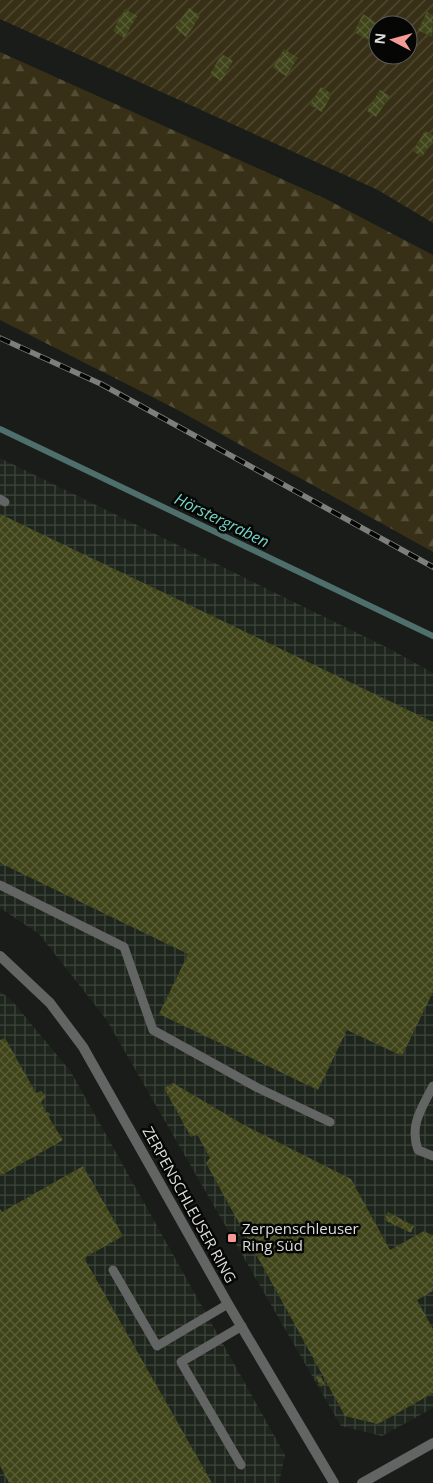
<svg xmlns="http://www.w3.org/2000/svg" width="433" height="1483" font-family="'Open Sans',sans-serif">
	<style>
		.industrial { fill: url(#industrial-grid) }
		.forest { fill: url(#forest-firs) }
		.garden { fill: url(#garden-furrows); fill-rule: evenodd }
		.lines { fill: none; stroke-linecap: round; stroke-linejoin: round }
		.stream { stroke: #4e6f6b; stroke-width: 6 }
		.building { fill: url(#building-cross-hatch) }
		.service { stroke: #626564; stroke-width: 9 }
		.minor { stroke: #626564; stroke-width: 10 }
		.rail-casing { stroke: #7d7f7c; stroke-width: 5.5 }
		.rail { stroke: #060705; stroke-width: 4; stroke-dasharray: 11; stroke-linecap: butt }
		.poi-dot { fill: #f59b97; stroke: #060705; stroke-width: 2 }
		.labels { text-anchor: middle; stroke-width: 5; stroke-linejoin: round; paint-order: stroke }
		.street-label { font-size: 15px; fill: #dcdedb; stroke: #060705 }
		.poi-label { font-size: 15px; fill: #dcdedb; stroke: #060705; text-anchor: start }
		.water-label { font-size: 16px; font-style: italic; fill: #74d4c8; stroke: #060705 }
	</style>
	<defs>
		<pattern id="industrial-grid" width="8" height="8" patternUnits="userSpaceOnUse" patternTransform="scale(1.25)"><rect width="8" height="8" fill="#1e251c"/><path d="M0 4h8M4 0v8" fill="none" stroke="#3e443c"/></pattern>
		<pattern id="forest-firs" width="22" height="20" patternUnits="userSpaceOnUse" patternTransform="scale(1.25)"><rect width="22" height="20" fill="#383016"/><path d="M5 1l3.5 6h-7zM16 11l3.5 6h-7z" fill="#544e37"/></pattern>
		<pattern id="garden-furrows" width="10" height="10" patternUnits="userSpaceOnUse" patternTransform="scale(1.25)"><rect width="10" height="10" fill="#383016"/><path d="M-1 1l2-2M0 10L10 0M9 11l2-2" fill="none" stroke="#544e37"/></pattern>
		<pattern id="building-cross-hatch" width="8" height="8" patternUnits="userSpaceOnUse" patternTransform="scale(1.25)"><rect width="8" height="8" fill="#3f4419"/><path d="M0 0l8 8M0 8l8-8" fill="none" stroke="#5a5f3a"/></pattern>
	</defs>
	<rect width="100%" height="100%" fill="#1a1c19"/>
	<g class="industrial">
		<path d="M0 458 390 649 433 673V1408L382 1436 341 1426 106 1019 39 934 0 908Z"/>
		<path d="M0 991 13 1002 71 1072 285 1455 279 1483H0Z"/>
	</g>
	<path class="forest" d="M0 52 326 199 433 255V552L176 409 0 320Z"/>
	<path class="garden" d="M0 0H433V223L378 190 0 19ZM378 25H408V55H378Z"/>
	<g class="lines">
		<path class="stream" d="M0 429 433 636"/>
	</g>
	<g class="building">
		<path d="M189 8 200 16 186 37 175 28Z"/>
		<path d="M125 9 137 16 124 38 113 31Z"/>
		<path d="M427 12 433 15 432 37 418 30Z"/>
		<path d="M363 14 377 23 368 40 354 32Z"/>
		<path d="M284 49 298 58 286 76 273 68Z"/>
		<path d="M222 54 233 61 221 81 210 74Z"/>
		<path d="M321 87 332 94 322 112 310 105Z"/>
		<path d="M380 90 390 96 376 117 367 111Z"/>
		<path d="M425 131 433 135V140L422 157 413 151Z"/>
		<path d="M0 514 433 722V992L402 1056 347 1030 318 1090 159 1014 188 954 0 863Z"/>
		<path d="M5 1038 36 1093 41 1091 46 1097 41 1102 46 1112 50 1113 49 1118 63 1140 0 1176V1040Z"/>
		<path d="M173 1083 244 1125 351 1179 390 1250 424 1231 433 1236V1291L417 1300 433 1329V1393L378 1424 345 1416 206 1163 210 1158 197 1134 191 1137 164 1088Z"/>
		<path d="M83 1166 123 1236 84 1258 212 1483H9L0 1466V1209L2 1212Z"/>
		<path d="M388 1212 414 1226 411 1233 384 1220Z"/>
		<path d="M320 1375 325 1384 321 1387 315 1377Z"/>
	</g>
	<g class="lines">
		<g class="service">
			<path d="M0 499 5 502"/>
			<path d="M0 885 124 947 153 1030 258 1088 330 1122"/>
			<path d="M433 1086C422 1108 409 1125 418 1150L433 1156"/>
			<path d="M113 1270 157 1346 228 1304"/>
			<path d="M241 1465 181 1362 242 1326"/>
		</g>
		<g class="minor">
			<path d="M0 956 50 1003 83 1047 228 1304 334 1483"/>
			<path d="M362 1483 433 1443"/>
		</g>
		<g class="rail-casing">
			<path id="rail" d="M0 338 101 384 433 567"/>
		</g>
		<use href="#rail" class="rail"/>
	</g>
	<rect class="poi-dot" x="227" y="1233" width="10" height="10" rx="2.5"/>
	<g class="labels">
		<g class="street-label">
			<text transform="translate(189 1205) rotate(61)" y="5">ZERPENSCHLEUSER RING</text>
		</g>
		<g class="poi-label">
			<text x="242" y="1234">Zerpenschleuser<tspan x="242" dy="17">Ring Süd</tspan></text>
		</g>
		<g class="water-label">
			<text transform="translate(222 520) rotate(26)" y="6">Hörstergraben</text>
		</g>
	</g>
	<g transform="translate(393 40) rotate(276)"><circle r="24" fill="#060705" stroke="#5c5d5b"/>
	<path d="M0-4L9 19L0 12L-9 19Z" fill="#f59b97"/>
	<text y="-8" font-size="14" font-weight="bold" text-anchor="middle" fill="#dcdedb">N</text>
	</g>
</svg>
